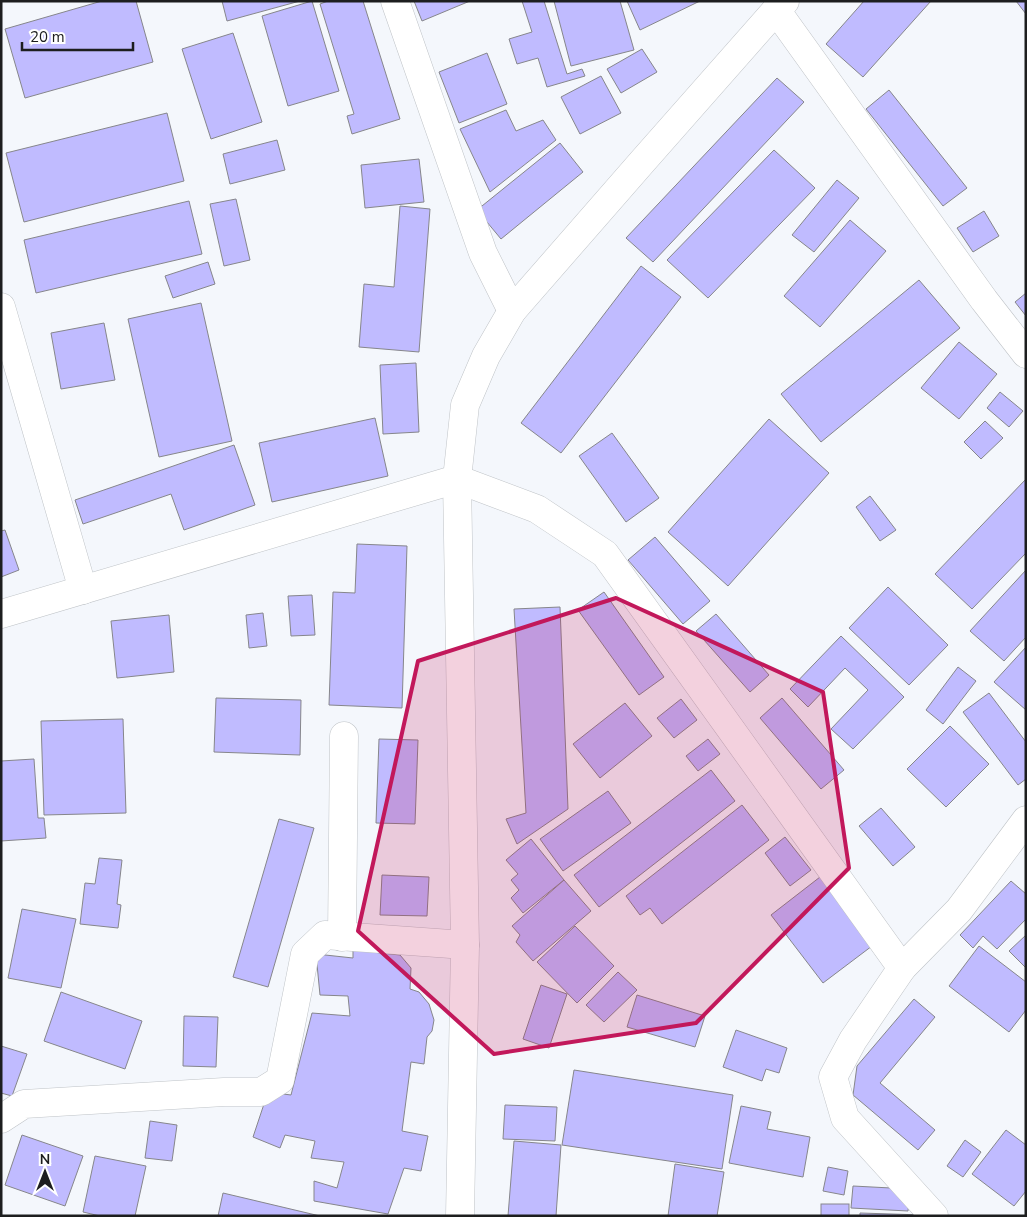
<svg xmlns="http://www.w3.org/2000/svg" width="1027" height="1217" font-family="'Nunito Sans',sans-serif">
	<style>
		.building { fill: #c0bbff; stroke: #86868b }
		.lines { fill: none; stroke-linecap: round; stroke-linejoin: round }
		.minor-casing { stroke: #bfc3c7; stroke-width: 29 }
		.minor { stroke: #fff; stroke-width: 28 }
		.marked { fill: #c2185b; fill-opacity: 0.2; stroke: #c2185b; stroke-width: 4; stroke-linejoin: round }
	</style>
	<rect width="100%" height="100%" fill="#f4f7fc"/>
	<g class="building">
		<path d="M102 1H136L153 62 25 98 5 29Z"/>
		<path d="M222 1H300L227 21Z"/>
		<path d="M312 1 339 91 288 106 262 16Z"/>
		<path d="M328 1H363L400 119 352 134 347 116 354 114 320 4Z"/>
		<path d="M414 1H470L422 21Z"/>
		<path d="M522 1H544L567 74 582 69 585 76 547 87 538 58 517 64 509 39 532 32Z"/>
		<path d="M554 1H620L634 50 571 66Z"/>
		<path d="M627 1H700L640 30Z"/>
		<path d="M864 1H931L863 77 826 44Z"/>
		<path d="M1016 1H1026V14Z"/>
		<path d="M233 33 262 122 211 139 182 49Z"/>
		<path d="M642 49 657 72 621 93 607 69Z"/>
		<path d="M487 53 507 104 459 123 439 72Z"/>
		<path d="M601 76 621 113 580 134 561 97Z"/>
		<path d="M777 78 804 102 653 262 626 238Z"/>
		<path d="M889 90 967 188 943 206 866 109Z"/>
		<path d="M506 110 516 131 543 120 556 140 490 192 460 129Z"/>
		<path d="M167 113 184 181 24 222 6 153Z"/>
		<path d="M277 140 285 170 230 184 223 154Z"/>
		<path d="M560 143 583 172 501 239 477 210Z"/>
		<path d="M774 150 815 188 708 298 667 260Z"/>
		<path d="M419 159 424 202 365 208 361 165Z"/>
		<path d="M837 180 859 198 814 252 792 235Z"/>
		<path d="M236 199 250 260 224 266 210 204Z"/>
		<path d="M189 201 202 254 36 293 24 240Z"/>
		<path d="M400 206 430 209 419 352 359 347 364 284 394 287Z"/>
		<path d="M984 211 999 236 973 252 957 228Z"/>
		<path d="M850 220 886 251 820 327 784 296Z"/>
		<path d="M208 262 215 284 173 298 165 276Z"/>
		<path d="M641 266 681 297 561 453 521 423Z"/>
		<path d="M919 280 960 328 821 442 781 394Z"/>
		<path d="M1026 293V316L1015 302Z"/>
		<path d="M201 303 232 441 159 457 128 319Z"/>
		<path d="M104 323 115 380 61 389 51 333Z"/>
		<path d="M959 342 997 374 959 419 921 388Z"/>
		<path d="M416 363 419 432 383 434 380 365Z"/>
		<path d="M1000 392 1023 411 1009 427 987 408Z"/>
		<path d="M375 418 388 476 272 502 259 443Z"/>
		<path d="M769 419 829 473 728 586 668 532Z"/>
		<path d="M985 421 1003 438 981 459 964 442Z"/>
		<path d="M612 433 659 498 626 522 579 456Z"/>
		<path d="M234 445 255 505 184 530 171 494 83 524 75 500Z"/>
		<path d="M1026 479V553L972 609 935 574Z"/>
		<path d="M870 496 896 530 880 541 856 507Z"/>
		<path d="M5 530 19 570 1 577V531Z"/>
		<path d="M655 537 710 601 683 624 628 560Z"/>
		<path d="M357 544 407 546 402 708 329 705 333 592 355 593Z"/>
		<path d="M1026 570V637L1004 661 970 631Z"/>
		<path d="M888 587 948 645 909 685 849 628Z"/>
		<path d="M604 592 664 677 639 695 578 610Z"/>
		<path d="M312 595 315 635 291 636 288 596Z"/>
		<path d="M560 607 568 809 517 844 506 819 526 813 514 609Z"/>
		<path d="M263 613 267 646 249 648 246 615Z"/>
		<path d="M716 614 769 675 750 692 696 631Z"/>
		<path d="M169 615 174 672 117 678 111 621Z"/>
		<path d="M841 636 904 697 853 749 831 729 868 690 845 668 808 707 790 689Z"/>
		<path d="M1026 647V710L994 682Z"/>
		<path d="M958 667 976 681 943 724 926 710Z"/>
		<path d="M989 693 1026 742V779L1018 785 963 712Z"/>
		<path d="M216 698 301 700 300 755 214 752Z"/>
		<path d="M782 698 844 770 821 789 760 718Z"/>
		<path d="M681 699 697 720 674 738 657 718Z"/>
		<path d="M625 703 652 736 600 778 573 744Z"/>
		<path d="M123 719 126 813 44 815 41 721Z"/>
		<path d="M950 726 989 764 946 807 907 769Z"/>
		<path d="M379 739 418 740 415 824 376 823Z"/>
		<path d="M708 739 720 754 698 771 686 756Z"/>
		<path d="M34 759 38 818H44L46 838 1 841V761Z"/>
		<path d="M711 770 735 801 599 907 574 875Z"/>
		<path d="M608 791 631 823 563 871 540 839Z"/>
		<path d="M742 805 769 840 662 924 650 908 640 915 626 896Z"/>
		<path d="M881 808 915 847 893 866 859 826Z"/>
		<path d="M279 819 314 828 268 987 233 977Z"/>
		<path d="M785 837 811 870 790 886 765 853Z"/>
		<path d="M531 839 564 880 523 913 511 898 519 890 511 880 518 874 506 860Z"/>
		<path d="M99 858 122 860 117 904 121 905 118 928 80 924 85 883 95 884Z"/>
		<path d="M382 875 429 877 427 916 380 915Z"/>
		<path d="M820 877 872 946 823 983 771 915Z"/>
		<path d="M564 880 591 911 533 961 516 942 520 935 512 926Z"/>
		<path d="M1011 881 1026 894V919L997 949 983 936 973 948 960 935Z"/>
		<path d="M22 909 76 919 61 988 8 978Z"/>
		<path d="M575 926 614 966 577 1003 537 962Z"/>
		<path d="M1026 935V968L1009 951Z"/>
		<path d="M979 946 1026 982V1010L1009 1032 949 986Z"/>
		<path d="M353 950 400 955 411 968 410 989 419 992 429 1004 434 1020 432 1031 427 1037 424 1064 411 1062 402 1131 428 1136 421 1171 404 1168 388 1214 314 1201V1181L337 1188 344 1162 311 1158 315 1141 285 1135 280 1148 253 1137 268 1092 291 1095 312 1013 350 1016 348 996 320 995 316 954 353 958Z"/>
		<path d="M618 972 637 990 604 1022 586 1005Z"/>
		<path d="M541 985 567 994 549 1048 523 1039Z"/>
		<path d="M61 992 142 1021 125 1069 44 1041Z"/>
		<path d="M637 995 705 1016 695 1047 627 1027Z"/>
		<path d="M914 999 935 1017 880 1083 935 1130 918 1150 853 1095 857 1066Z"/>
		<path d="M184 1016 218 1017 216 1067 183 1066Z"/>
		<path d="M736 1030 787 1048 779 1073 766 1069 762 1081 723 1067Z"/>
		<path d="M1 1046 27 1054 12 1096 1 1093Z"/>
		<path d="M574 1070 733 1095 722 1169 562 1145Z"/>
		<path d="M505 1105 557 1107 555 1141 503 1139Z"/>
		<path d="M741 1106 771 1112 767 1129 810 1137 803 1177 729 1163Z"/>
		<path d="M150 1121 177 1125 172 1161 145 1158Z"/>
		<path d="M1006 1130 1026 1145V1191L1014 1206 972 1174Z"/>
		<path d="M22 1135 83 1156 65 1206 5 1185Z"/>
		<path d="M965 1140 981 1152 963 1177 947 1166Z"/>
		<path d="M514 1141 561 1145 556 1216H508Z"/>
		<path d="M95 1156 146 1166 135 1216H100L83 1212Z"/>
		<path d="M675 1164 724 1172 717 1216H668Z"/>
		<path d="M828 1167 848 1171 844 1195 823 1191Z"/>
		<path d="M853 1186 910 1189 908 1211 851 1208Z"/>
		<path d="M223 1193 320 1216H218Z"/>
		<rect x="821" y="1204" width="28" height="12"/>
		<path d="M860 1213 923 1215 924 1216H860Z"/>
	</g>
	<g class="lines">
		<g class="minor-casing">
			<g id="minor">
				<path d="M395 1 483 253 512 311"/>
				<path d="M776 10 984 300 1026 354"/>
				<path d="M1 307 83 590"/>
				<path d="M1 614 457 479 537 509 605 554 902 968 853 1040 833 1077 845 1118 934 1216"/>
				<path d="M342 937 344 736"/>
				<path d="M902 968 959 910 1026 820"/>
				<path d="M1 1119 24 1104 224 1092H261L280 1080 305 954 325 935 465 945"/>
				<path d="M460 1216 465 945 457 479 465 405 486 356 512 311 642 162 776 10 785 1"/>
			</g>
		</g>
		<use href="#minor" class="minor"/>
	</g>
	<path class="marked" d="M616 598 823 692 849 868 696 1023 494 1054 358 931 418 661Z"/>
	<rect width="1027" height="1217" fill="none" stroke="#1d1e1f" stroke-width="5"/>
	<g transform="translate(45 1172)" stroke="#ffffff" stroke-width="4" paint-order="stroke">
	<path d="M0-4L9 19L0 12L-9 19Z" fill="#1d1e1f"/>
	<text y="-8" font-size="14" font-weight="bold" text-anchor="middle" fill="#1d1e1f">N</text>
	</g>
	<path d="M22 42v8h111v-8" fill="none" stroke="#1d1e1f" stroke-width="2.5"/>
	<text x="30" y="42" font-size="15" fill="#1d1e1f" stroke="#ffffff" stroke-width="4" paint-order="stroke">20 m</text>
</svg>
